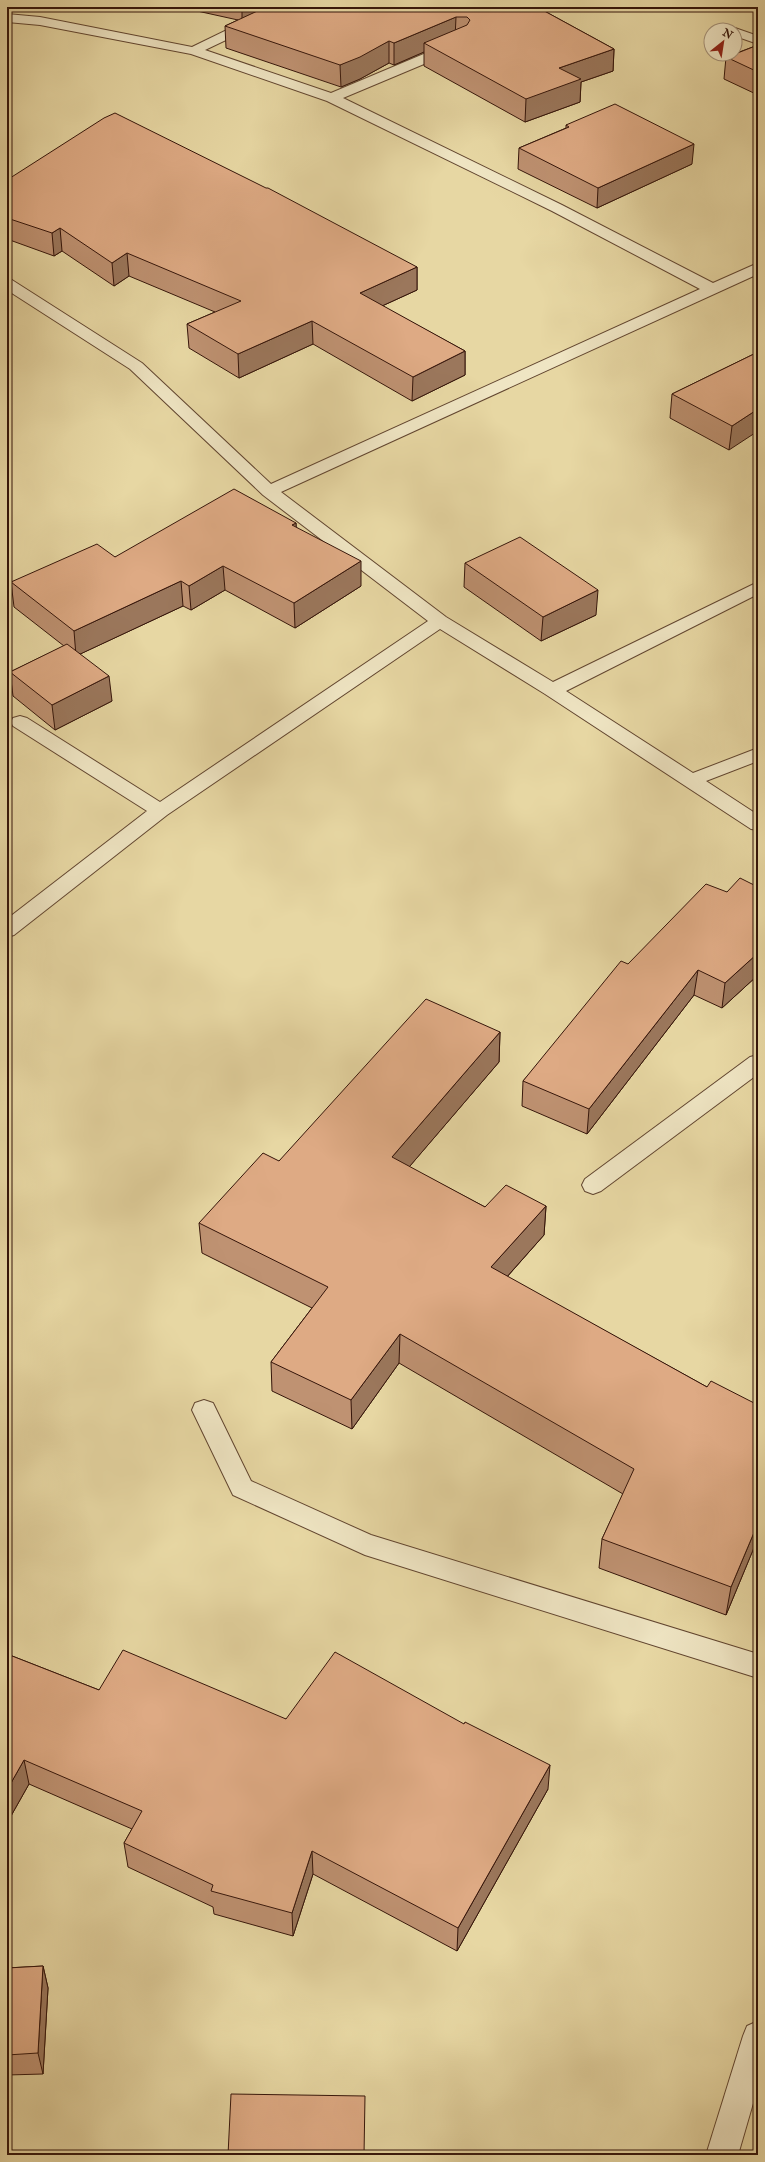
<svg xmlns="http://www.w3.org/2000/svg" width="765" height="2162" font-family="'IM FELL English',serif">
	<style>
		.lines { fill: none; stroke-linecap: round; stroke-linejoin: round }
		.minor-casing { stroke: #624630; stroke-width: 2 }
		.minor { fill: #efe5c3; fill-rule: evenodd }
		.wall { fill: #bf9272; stroke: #35150a }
		.shaded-wall { fill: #9b775c; stroke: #35150a }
		.building { fill: #deaa84; stroke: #35150a }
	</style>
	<rect width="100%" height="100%" fill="#e7d7a3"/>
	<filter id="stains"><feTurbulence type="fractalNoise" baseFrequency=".005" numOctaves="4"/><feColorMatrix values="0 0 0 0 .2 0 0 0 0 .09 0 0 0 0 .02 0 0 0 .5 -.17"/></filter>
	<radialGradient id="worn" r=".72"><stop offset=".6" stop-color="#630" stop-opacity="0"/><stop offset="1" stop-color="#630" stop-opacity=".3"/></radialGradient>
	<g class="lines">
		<g class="minor-casing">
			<g id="minor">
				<path d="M274 7H290L289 10 205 50 331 93 445 45H455L457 48 455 51 343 98 562 205 713 283 758 263V274L281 492 446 617 553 682 758 582V594L566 691 693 773 758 748V761L706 781 758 815V830L751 829 545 694 440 629 167 815 14 935 7 937V919L147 811 13 726 11 722 13 718 20 716 27 718 160 802 428 621 263 495 130 369 7 290V278L12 280 142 363 271 484 700 289 552 211 327 101 191 54 40 25 7 22V14L40 17 192 47Z"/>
				<path d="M735 28 758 36V44L735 36V30H730Z"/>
				<path d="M758 1055V1074L601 1191 593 1194 585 1191 582 1185 585 1179 750 1057Z"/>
				<path d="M204 1400 213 1403 251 1481 371 1535 758 1654V1678L365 1555 233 1495 192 1410 195 1403Z"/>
				<path d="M758 2021V2086L738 2155H706L743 2036 747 2026Z"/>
			</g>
		</g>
		<use href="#minor" class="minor"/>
	</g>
	<g class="wall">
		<path d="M179 7H537L614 49 613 71 581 82 580 102 525 122 424 66V52L394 65 389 63 360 79 341 87 226 48 225 26 238 20Z"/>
		<path d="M758 45V95L724 79 726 57Z"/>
		<path d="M566 125 692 164 597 208 518 169 519 148 566 128Z"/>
		<path d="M7 180 417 267V290L382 306 465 351V375L412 401 313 344 239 378 189 348 187 324 215 312 129 276 114 286 62 251 54 256 7 239Z"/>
		<path d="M758 352 729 450 670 418 672 394Z"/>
		<path d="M296 523V527L361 586 295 628 225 590 191 610 183 606 80 654 112 701 55 730 13 696 10 672 64 646 14 607 11 582 115 557Z"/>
		<path d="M465 563 596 615 541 641 464 587Z"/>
		<path d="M758 887V975L722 1008 694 995 587 1134 522 1106 523 1081 628 964 727 892Z"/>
		<path d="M500 1032 499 1062 409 1167 485 1207 546 1206 544 1235 507 1277 707 1387 758 1405V1538L726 1615 599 1568 602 1539 623 1494 399 1363 352 1429 272 1391 271 1362 312 1308 202 1253 199 1223 279 1161Z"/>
		<path d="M7 1654 99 1690 286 1719 548 1789 457 1951 313 1874 293 1936 214 1914 213 1907 128 1867 124 1843 132 1829 29 1784 7 1823Z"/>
		<path d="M43 1966 48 1988 43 2074 7 2075V1968Z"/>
	</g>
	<g class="shaded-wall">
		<path d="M242 7H260V12L242 21Z"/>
		<path d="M456 17 455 39 424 43V52L394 65V43Z"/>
		<path d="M389 41V63L360 79 341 87 340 65Z"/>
		<path d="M614 49 613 71 581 82 580 102 525 122 526 99 559 68Z"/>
		<path d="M694 144 692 164 597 208 598 188Z"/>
		<path d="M60 228 62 251 54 256 52 233Z"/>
		<path d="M127 253 129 276 114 286 112 263Z"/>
		<path d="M417 267V290L360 316V293Z"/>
		<path d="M312 321 313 344 239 378 238 354Z"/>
		<path d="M465 351V375L412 401 413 377Z"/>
		<path d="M758 409V431L729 450 732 426Z"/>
		<path d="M296 523 297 547 292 525Z"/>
		<path d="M361 561V586L295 628 294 603Z"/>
		<path d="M223 566 225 590 191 610 189 586Z"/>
		<path d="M181 581 183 606 76 656 74 631Z"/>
		<path d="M598 590 596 615 541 641 543 617Z"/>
		<path d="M109 676 112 701 55 730 52 705Z"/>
		<path d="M758 953V975L722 1008 725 983Z"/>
		<path d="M698 970 694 995 587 1134 589 1109Z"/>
		<path d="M500 1032 499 1062 392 1187V1157Z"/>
		<path d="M546 1206 544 1235 489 1297 491 1267Z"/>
		<path d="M400 1334 399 1363 352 1429 351 1400Z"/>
		<path d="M758 1523V1538L726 1615 731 1587Z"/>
		<path d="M24 1760 29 1784 7 1823V1790Z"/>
		<path d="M550 1765 548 1789 457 1951 458 1928Z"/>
		<path d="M312 1851 313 1874 293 1936 292 1913Z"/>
		<path d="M43 1966 48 1988 43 2074 38 2053Z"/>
	</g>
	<g class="building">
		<path d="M266 7H537L614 49 559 68 581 79 526 99 424 43 467 25 470 20 467 17H456L394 43 389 41 360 57 340 65 225 26Z"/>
		<path d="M758 45V72L726 57 735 54Z"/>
		<path d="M615 104 694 144 598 188 519 148 569 127 566 125Z"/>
		<path d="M115 113 266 188H268L417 267 360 293 465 351 413 377 312 321 238 354 187 324 241 301 127 253 112 263 60 228 52 233 7 218V180L104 118Z"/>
		<path d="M758 352V409L732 426 672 394Z"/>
		<path d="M234 489 296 523 292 525 361 561 294 603 223 566 189 586 181 581 74 631 11 582 97 544 115 557Z"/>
		<path d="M520 537 598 590 543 617 465 563Z"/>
		<path d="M67 644 109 676 52 705 10 672Z"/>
		<path d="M740 878 758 887V953L725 983 698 970 589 1109 523 1081 621 961 628 964 706 884 727 892Z"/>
		<path d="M426 999 500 1032 392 1157 485 1207 506 1185 546 1206 491 1267 707 1387 711 1381 758 1405V1523L731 1587 602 1539 634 1469 400 1334 351 1400 271 1362 328 1287 199 1223 263 1153 279 1161Z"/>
		<path d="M123 1650 286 1719 335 1652 464 1724 465 1722 550 1765 458 1928 312 1851 292 1913 211 1891 213 1885 124 1843 142 1811 24 1760 7 1790V1654L99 1690Z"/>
		<path d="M43 1966 38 2053 7 2055V1968Z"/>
		<path d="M231 2094 365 2096 364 2155H228Z"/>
	</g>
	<rect width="765" height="2162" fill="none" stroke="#e7d7a3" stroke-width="24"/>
	<rect x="8" y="8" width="749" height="2146" fill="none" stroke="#35150a" stroke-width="2"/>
	<rect x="12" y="12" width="741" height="2138" fill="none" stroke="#35150a"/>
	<g transform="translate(723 42) rotate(30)"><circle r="19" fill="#efe5c3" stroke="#a59279"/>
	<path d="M0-3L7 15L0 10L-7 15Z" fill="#8f2418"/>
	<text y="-6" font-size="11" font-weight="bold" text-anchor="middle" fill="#35150a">N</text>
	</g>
	<rect width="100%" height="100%" filter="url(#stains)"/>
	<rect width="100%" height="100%" fill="url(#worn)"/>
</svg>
